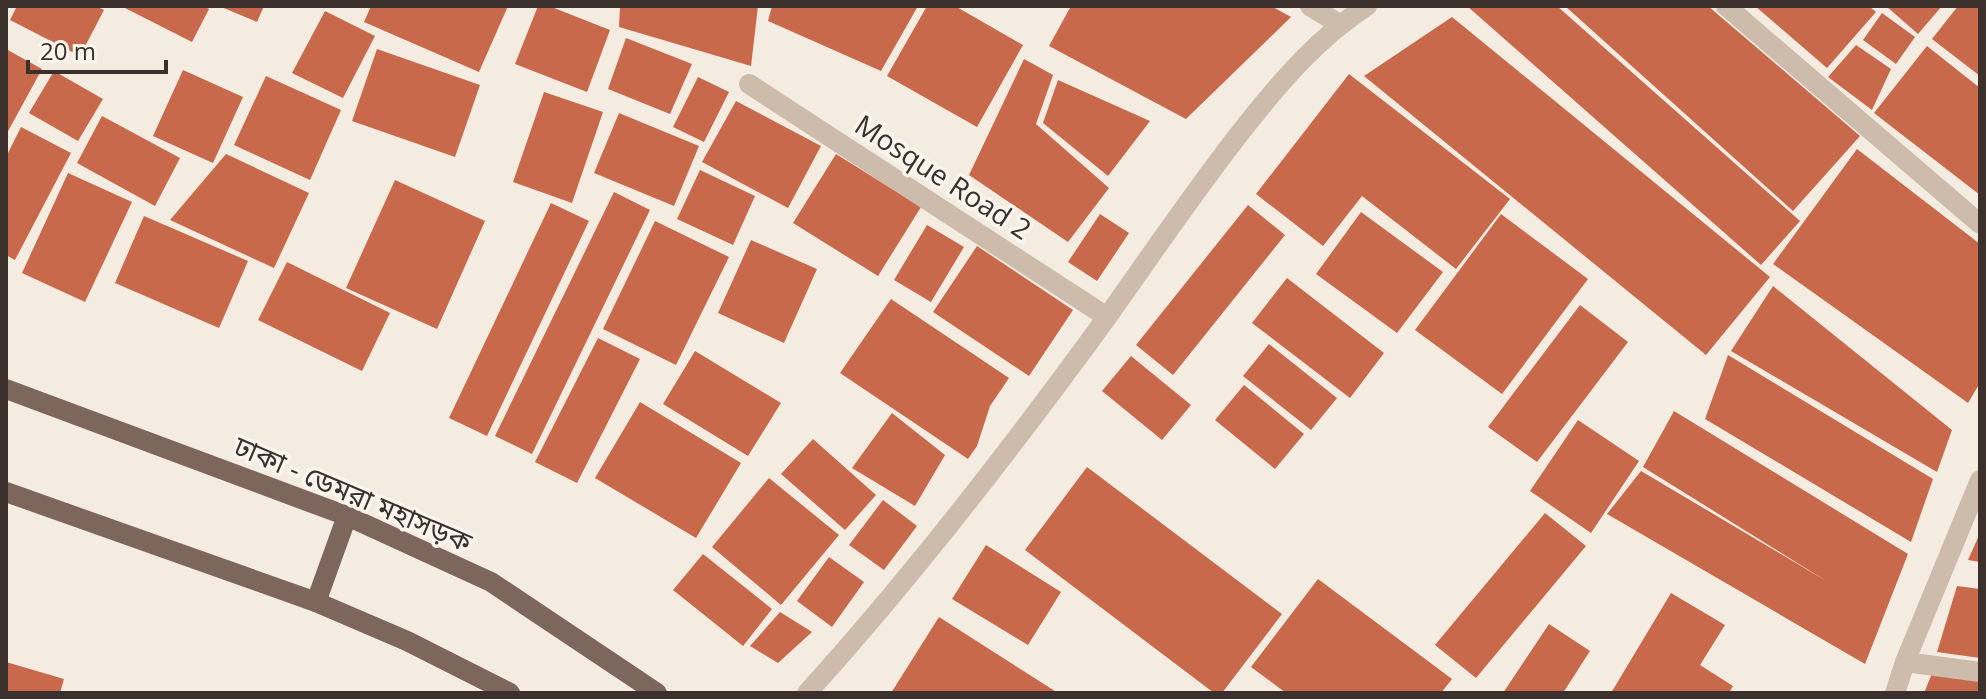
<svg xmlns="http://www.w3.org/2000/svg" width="1986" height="699" font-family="'Open Sans','Noto Sans Bengali',sans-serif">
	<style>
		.building { fill: #c8694b }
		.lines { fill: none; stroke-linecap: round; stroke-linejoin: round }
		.street { stroke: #cdbbac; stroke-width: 20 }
		.primary { stroke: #7d675c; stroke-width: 20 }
		.labels { text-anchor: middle; stroke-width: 7; stroke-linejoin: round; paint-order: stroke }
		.street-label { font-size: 28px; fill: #3b302b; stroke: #fbf5ee }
	</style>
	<rect width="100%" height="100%" fill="#f4ebe1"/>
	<g class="building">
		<path d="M17 6H96L104 10 80 56 10 20Z"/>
		<path d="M121 6H204L209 9 192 42Z"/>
		<path d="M219 6H264L257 22Z"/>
		<path d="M371 6H508L479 72 364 22Z"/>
		<path d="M538 6H549L610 30 587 92 515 64Z"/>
		<path d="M620 6H758L751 66 619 27Z"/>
		<path d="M772 6H918L881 71 768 21Z"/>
		<path d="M927 6H955L1023 45 977 127 887 76Z"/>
		<path d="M1071 6H1271L1291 17 1186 119 1049 46Z"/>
		<path d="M1467 6H1557L1800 221 1761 265Z"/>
		<path d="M1565 6H1708L1860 136 1793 211Z"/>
		<path d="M1755 6H1869L1876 12 1827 68Z"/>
		<path d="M1886 6H1942L1918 34Z"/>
		<path d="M1958 6H1980V76L1932 39Z"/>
		<path d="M325 11 375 36 343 98 292 73Z"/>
		<path d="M1882 13 1915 37 1896 64 1863 40Z"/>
		<path d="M1452 17 1770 277 1706 355 1364 76Z"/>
		<path d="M626 38 692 64 670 114 608 89Z"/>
		<path d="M1856 45 1891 69 1872 110 1828 77Z"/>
		<path d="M1927 46 1980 88V195L1874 113Z"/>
		<path d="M6 49 42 69 6 135Z"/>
		<path d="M377 49 480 85 455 157 352 121Z"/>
		<path d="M1024 59 1053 75 1036 124 1109 188 1068 242 969 175Z"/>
		<path d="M183 70 243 97 213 163 153 136Z"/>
		<path d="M54 71 103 99 78 141 29 113Z"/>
		<path d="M1349 74 1510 199 1456 269 1362 196 1323 246 1256 194Z"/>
		<path d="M266 76 341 110 310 180 234 145Z"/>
		<path d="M698 77 729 92 704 142 673 127Z"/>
		<path d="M1058 80 1150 121 1108 176 1043 123Z"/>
		<path d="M544 92 603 112 572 203 513 182Z"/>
		<path d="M736 101 821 146 788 208 702 162Z"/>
		<path d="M619 113 699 146 674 206 594 173Z"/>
		<path d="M102 116 180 158 155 206 77 163Z"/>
		<path d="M21 127 71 153 15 260 6 255V157Z"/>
		<path d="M1857 149 1980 244V383L1968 403 1773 264Z"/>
		<path d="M226 154 309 193 274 268 170 220Z"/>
		<path d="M836 154 921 207 878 276 793 223Z"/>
		<path d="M700 170 755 196 733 245 677 219Z"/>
		<path d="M68 173 132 202 85 302 22 273Z"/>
		<path d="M395 180 485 221 437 329 346 288Z"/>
		<path d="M614 192 650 210 532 454 495 436Z"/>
		<path d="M551 203 589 221 487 436 449 418Z"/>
		<path d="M1248 205 1285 235 1173 375 1136 345Z"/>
		<path d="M1361 212 1443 272 1397 333 1316 274Z"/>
		<path d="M1100 214 1129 233 1097 281 1068 262Z"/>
		<path d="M1501 214 1588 279 1502 394 1415 330Z"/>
		<path d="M144 216 248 261 219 328 115 283Z"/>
		<path d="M655 221 729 257 676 365 603 329Z"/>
		<path d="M927 225 964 247 931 302 894 280Z"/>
		<path d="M751 240 817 269 784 343 718 313Z"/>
		<path d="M977 246 1073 310 1029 376 933 312Z"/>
		<path d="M287 262 390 313 362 371 258 320Z"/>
		<path d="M1287 278 1384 353 1350 398 1252 323Z"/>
		<path d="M1773 286 1952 430 1937 472 1731 351Z"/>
		<path d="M891 299 1009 378 990 406 977 446 968 459 840 373Z"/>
		<path d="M1580 305 1628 342 1537 462 1488 427Z"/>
		<path d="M598 338 640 359 577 483 535 462Z"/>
		<path d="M1269 344 1337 398 1311 430 1243 376Z"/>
		<path d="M695 351 781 403 748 456 663 404Z"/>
		<path d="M1728 355 1933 479 1911 542 1705 419Z"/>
		<path d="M1131 356 1191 405 1162 440 1102 391Z"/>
		<path d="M1244 385 1304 434 1275 469 1215 420Z"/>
		<path d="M640 402 741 463 696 538 595 478Z"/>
		<path d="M1674 411 1908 554 1865 664 1607 514 1641 471 1828 582 1643 467Z"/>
		<path d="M892 413 945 455 915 506 852 468Z"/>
		<path d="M1578 420 1639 461 1591 533 1530 491Z"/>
		<path d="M813 439 876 495 845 530 781 474Z"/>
		<path d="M1087 467 1282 614 1222 693H1214L1025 550Z"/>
		<path d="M769 478 839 535 781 605 712 547Z"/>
		<path d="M883 500 917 526 884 570 849 545Z"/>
		<path d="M1545 513 1586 546 1476 678 1435 645Z"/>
		<path d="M1980 533V562L1968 560Z"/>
		<path d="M986 545 1061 592 1028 645 952 599Z"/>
		<path d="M703 554 772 609 743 646 673 590Z"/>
		<path d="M829 557 864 582 832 627 797 601Z"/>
		<path d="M1318 579 1452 679 1441 693H1286L1251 667Z"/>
		<path d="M1957 586 1980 589V658L1937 652Z"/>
		<path d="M1671 593 1725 625 1700 665 1733 686 1729 693H1611Z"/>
		<path d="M780 612 812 632 778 663 750 646Z"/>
		<path d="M939 617 1058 693H891Z"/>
		<path d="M1549 624 1590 651 1563 693H1503Z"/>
		<path d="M6 662 64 679 60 693H6Z"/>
		<path d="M1933 671 1980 678V693H1924Z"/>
	</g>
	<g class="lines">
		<g class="street">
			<path d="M1310 6 1339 24"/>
			<path d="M1726 6 1980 224"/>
			<path d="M749 84 1107 317"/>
			<path d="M1905 662 1980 672"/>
			<path d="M807 693C914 575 1011 449 1105 320 1152 254 1197 187 1247 124 1283 79 1318 38 1367 6"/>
			<path d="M1895 693 1905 662 1980 480"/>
		</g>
		<g class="primary">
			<path d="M6 389 347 516 491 582 657 693"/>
			<path d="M6 492 316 602 407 641 510 693"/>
			<path d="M316 602 347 516"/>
		</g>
	</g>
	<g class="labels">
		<g class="street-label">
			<text transform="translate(943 177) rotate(33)" y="10">Mosque Road 2</text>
			<text transform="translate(353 494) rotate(23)" y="10">ঢাকা - ডেমরা মহাসড়ক</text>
		</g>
	</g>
	<rect width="1986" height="699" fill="none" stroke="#3b302b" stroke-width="16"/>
	<path d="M28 60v12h138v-12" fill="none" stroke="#3b302b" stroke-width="4"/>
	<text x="40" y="60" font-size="24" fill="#3b302b" stroke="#fbf5ee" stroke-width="6" paint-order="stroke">20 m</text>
</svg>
